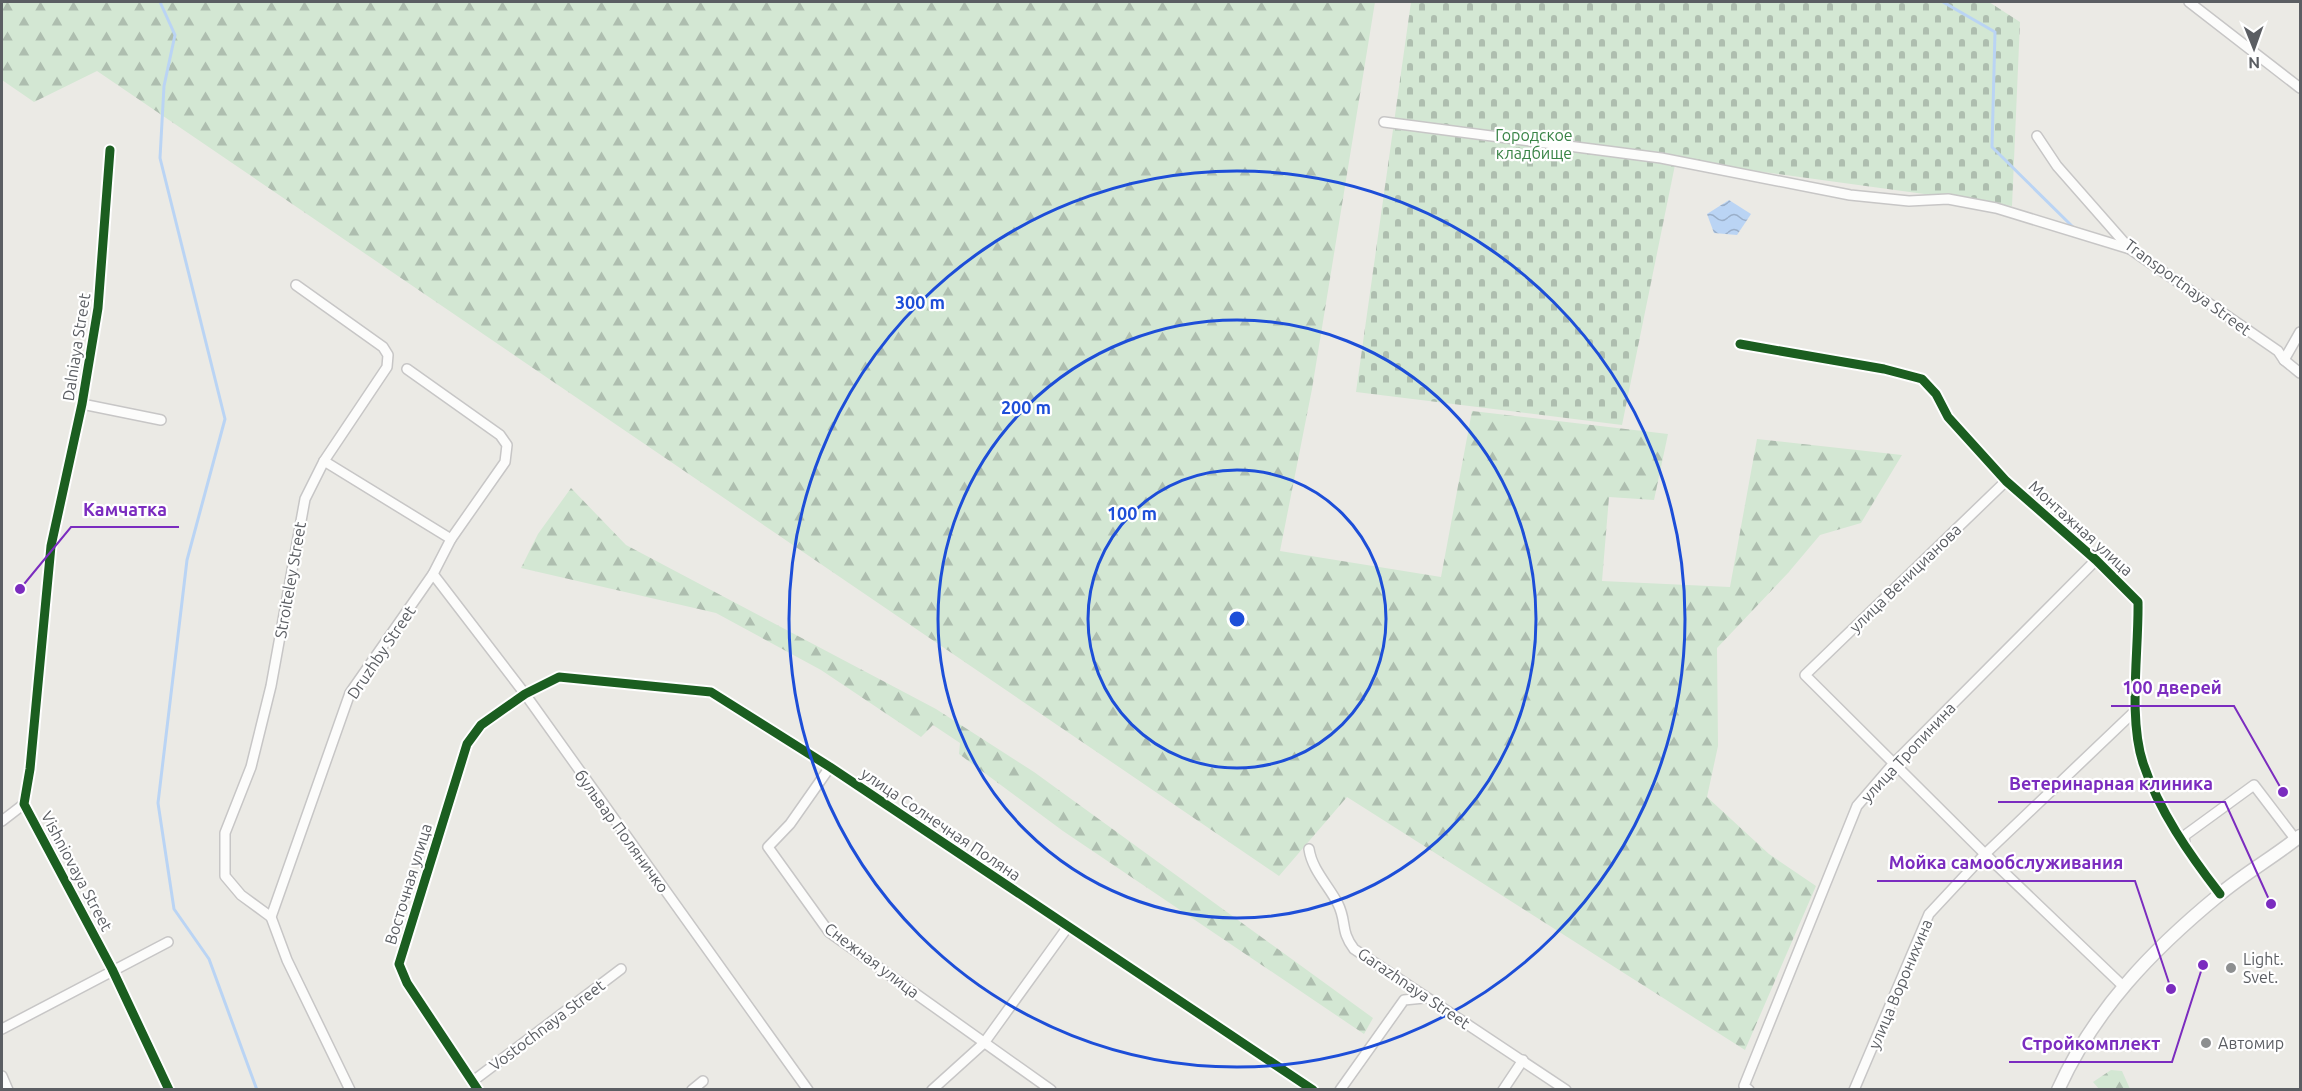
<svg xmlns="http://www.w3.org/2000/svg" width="2302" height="1091" font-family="Ubuntu,sans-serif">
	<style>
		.forest { fill: url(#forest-firs) }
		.cemetery { fill: url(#cemetery-stones) }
		.water { fill: url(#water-waves) }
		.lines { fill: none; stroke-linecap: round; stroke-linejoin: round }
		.stream { stroke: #bad4f4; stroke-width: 3 }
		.street-casing { stroke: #c7c6c6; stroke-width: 12 }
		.secondary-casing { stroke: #c8c7c7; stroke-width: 15 }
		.street { stroke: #fcfcfb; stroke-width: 9 }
		.secondary { stroke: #fcfcfb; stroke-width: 12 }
		.cycleway-casing { stroke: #fff; stroke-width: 13 }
		.cycleway { stroke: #1b5e20; stroke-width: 9 }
		.ring { fill: none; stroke: #1d4ed8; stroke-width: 3 }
		.poi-dot { fill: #8d8f90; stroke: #fff; stroke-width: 2 }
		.labels { text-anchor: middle; stroke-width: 4.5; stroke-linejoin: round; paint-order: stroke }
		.park-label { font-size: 16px; fill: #398446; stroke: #fff }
		.street-label { font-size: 16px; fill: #5b5e63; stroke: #fff }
		.poi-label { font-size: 16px; fill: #5b5e63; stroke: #fff; text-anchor: start }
		.centre { fill: #1d4ed8; stroke: #fff; stroke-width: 3 }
		.ring-label { font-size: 18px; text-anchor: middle; font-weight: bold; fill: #1d4ed8; stroke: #fff; stroke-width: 4.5; stroke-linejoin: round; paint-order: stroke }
		.leader { fill: none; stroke: #7b2cbf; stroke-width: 2 }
		.callout-dot { fill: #7b2cbf; stroke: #fff; stroke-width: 2 }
		.callout-label { font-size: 18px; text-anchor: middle; font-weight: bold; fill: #7b2cbf; stroke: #fff; stroke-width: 4.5; stroke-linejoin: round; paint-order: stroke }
	</style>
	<defs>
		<pattern id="forest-firs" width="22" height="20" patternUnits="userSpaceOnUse" patternTransform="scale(1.5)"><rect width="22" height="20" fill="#d3e7d3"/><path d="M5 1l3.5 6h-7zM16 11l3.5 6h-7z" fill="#aebeaf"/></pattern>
		<pattern id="cemetery-stones" width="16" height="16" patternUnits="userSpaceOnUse" patternTransform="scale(1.5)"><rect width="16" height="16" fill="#d3e7d3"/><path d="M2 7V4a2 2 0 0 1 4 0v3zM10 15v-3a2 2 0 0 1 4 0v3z" fill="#aebeaf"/></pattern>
		<pattern id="water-waves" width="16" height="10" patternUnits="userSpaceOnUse" patternTransform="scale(1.5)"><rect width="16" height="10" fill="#bad4f4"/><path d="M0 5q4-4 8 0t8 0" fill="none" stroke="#9aafc9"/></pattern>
	</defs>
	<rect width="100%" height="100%" fill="#ebeae5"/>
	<g class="forest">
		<path d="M2 2H1375L1312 389 1280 551 1441 577 1472 411 1668 434 1654 500 1609 497 1602 581 1730 587 1757 439 1902 455 1861 523 1820 535 1788 573 1717 648 1718 746 1707 797 1769 854 1816 886 1745 1050 1347 797 1279 876 97 71 34 102 2 80Z"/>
		<path d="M571 488 626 545 936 709 1034 772 1373 1018 1364 1034 1063 831 959 754 960 743 933 725 921 737 821 670 716 613 521 568 538 534Z"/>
		<path d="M2111 1070 2122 1071 2130 1089H2099L2093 1082Z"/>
	</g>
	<path class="cemetery" d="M1411 2H1989L2020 22 2012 206 1676 160 1622 425 1356 392Z"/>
	<path class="water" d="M1729 200 1751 214 1737 235 1714 233 1707 214Z"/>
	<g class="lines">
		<g class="stream">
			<path d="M160 2 175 35 164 86 160 158 225 419 187 560 158 803 174 909 209 959 257 1090"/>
			<path d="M1943 2 1995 32 1992 147 2075 229"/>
		</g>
		<g class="street-casing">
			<g id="street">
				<path d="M2189 2 2300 88"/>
				<path d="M1384 122 1661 158 1850 195 1909 201 1948 199 1996 208 2130 249"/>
				<path d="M2037 136 2057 166 2130 249 2278 351 2284 360 2300 373"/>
				<path d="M110 150 98 308 82 404 51 546 30 769 24 804 112 969 169 1090"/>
				<path d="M1740 344 1884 369 1922 379 1936 394 1948 417 2006 481 2096 560 2138 602C2139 650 2128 717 2143 763 2159 811 2189 854 2220 894"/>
				<path d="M2284 360 2300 332"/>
				<path d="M82 404 161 420"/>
				<path d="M324 461 451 539"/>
				<path d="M2006 481 1805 675 1985 854 2123 986"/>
				<path d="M433 574 525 694 808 1090"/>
				<path d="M830 767 790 824 768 847 829 932 1051 1090"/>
				<path d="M2 821 24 804"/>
				<path d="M2185 843 2184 836 2254 785 2296 840"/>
				<path d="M1309 849C1312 870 1329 886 1338 904 1347 922 1340 931 1354 949L1566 1090"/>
				<path d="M271 917 241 895 225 876V833L251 767 271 686 305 499 324 461 387 367 388 355 383 347 296 285"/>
				<path d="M2 1029 168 942"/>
				<path d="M2 1076 8 1090"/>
				<path d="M473 1081 621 969"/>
				<path d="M350 1090 287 960 271 917 350 693 433 574 451 539 505 462 507 445 500 435 407 369"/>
				<path d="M478 1090 407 983 399 964 467 744 481 725 525 694 559 677 711 692 830 767 1313 1090"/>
				<path d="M692 1090 703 1081"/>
				<path d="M932 1090 984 1043 1067 928"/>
				<path d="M1340 1090 1404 1000 1424 998"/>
				<path d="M1503 1090 1523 1060"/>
				<path d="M1749 1090 1744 1086 1857 806 1894 763 2096 560"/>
				<path d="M1854 1090 1929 914 1985 854 2136 710"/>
			</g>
		</g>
		<g class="secondary-casing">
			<path id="secondary" d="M2058 1090C2094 1010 2152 950 2219 895 2245 873 2274 857 2300 836"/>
		</g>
		<use href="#street" class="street"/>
		<use href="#secondary" class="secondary"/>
		<g class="cycleway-casing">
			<g id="cycleway">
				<path d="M110 150 98 308 82 404 51 546 30 769 24 804 112 969 169 1090"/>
				<path d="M1740 344 1884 369 1922 379 1936 394 1948 417 2006 481 2096 560 2138 602C2139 650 2128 717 2143 763 2159 811 2189 854 2220 894"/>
				<path d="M478 1090 407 983 399 964 467 744 481 725 525 694 559 677 711 692 830 767 1313 1090"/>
			</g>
		</g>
		<use href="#cycleway" class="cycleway"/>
	</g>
	<g class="ring">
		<circle cx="1237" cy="619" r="149"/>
		<circle cx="1237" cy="619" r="299"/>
		<circle cx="1237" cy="619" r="448"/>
	</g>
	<g class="poi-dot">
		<circle cx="2231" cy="968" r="6"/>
		<circle cx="2206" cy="1043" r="6"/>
	</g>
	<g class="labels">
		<g class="park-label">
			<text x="1534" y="141">Городское<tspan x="1534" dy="18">кладбище</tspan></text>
		</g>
		<g class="street-label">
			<text transform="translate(2188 287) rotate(36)" y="6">Transportnaya Street</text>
			<text transform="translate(76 347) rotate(-81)" y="6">Dalniaya Street</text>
			<text transform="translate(2081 528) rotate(42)" y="6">Монтажная улица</text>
			<text transform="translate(1905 578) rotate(-44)" y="6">улица Веницианова</text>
			<text transform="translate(290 580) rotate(-80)" y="6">Stroiteley Street</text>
			<text transform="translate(381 652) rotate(-56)" y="6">Druzhby Street</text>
			<text transform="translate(1908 752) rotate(-47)" y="6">улица Тропинина</text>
			<text transform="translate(941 824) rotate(34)" y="6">улица Солнечная Поляна</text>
			<text transform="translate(622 831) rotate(54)" y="6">бульвар Поляничко</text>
			<text transform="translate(77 871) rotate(62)" y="6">Vishniovaya Street</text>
			<text transform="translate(408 884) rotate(-73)" y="6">Восточная улица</text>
			<text transform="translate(872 960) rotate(37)" y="6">Снежная улица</text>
			<text transform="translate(1900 984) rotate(-67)" y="6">улица Воронихина</text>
			<text transform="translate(1414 988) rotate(34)" y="6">Garazhnaya Street</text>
			<text transform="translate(547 1025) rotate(-37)" y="6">Vostochnaya Street</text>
		</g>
		<g class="poi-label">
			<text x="2243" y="965">Light.<tspan x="2243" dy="18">Svet.</tspan></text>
			<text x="2218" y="1049">Автомир</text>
		</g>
	</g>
	<circle cx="1237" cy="619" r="9" class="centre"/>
	<g class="ring-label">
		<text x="920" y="309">300 m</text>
		<text x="1026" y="414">200 m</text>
		<text x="1132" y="520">100 m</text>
	</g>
	<path class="leader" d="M20 589L71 527H179M2283 792L2234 706H2111M2271 904L2225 802H1998M2171 989L2135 881H1877M2203 965L2172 1062H2009"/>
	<g class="callout-dot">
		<circle cx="20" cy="589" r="6"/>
		<circle cx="2283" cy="792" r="6"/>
		<circle cx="2271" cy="904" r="6"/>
		<circle cx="2171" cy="989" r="6"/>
		<circle cx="2203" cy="965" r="6"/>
	</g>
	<g class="callout-label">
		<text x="125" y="516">Камчатка</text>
		<text x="2172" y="694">100 дверей</text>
		<text x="2111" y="790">Ветеринарная клиника</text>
		<text x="2006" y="869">Мойка самообслуживания</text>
		<text x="2091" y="1050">Стройкомплект</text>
	</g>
	<rect width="2302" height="1091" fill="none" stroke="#5b5e63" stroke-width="6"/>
	<g transform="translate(2254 48) rotate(179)" stroke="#ffffff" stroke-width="4.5" paint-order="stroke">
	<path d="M0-4.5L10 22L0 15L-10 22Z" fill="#5b5e63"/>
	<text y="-9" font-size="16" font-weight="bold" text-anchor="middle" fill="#5b5e63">N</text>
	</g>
</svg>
